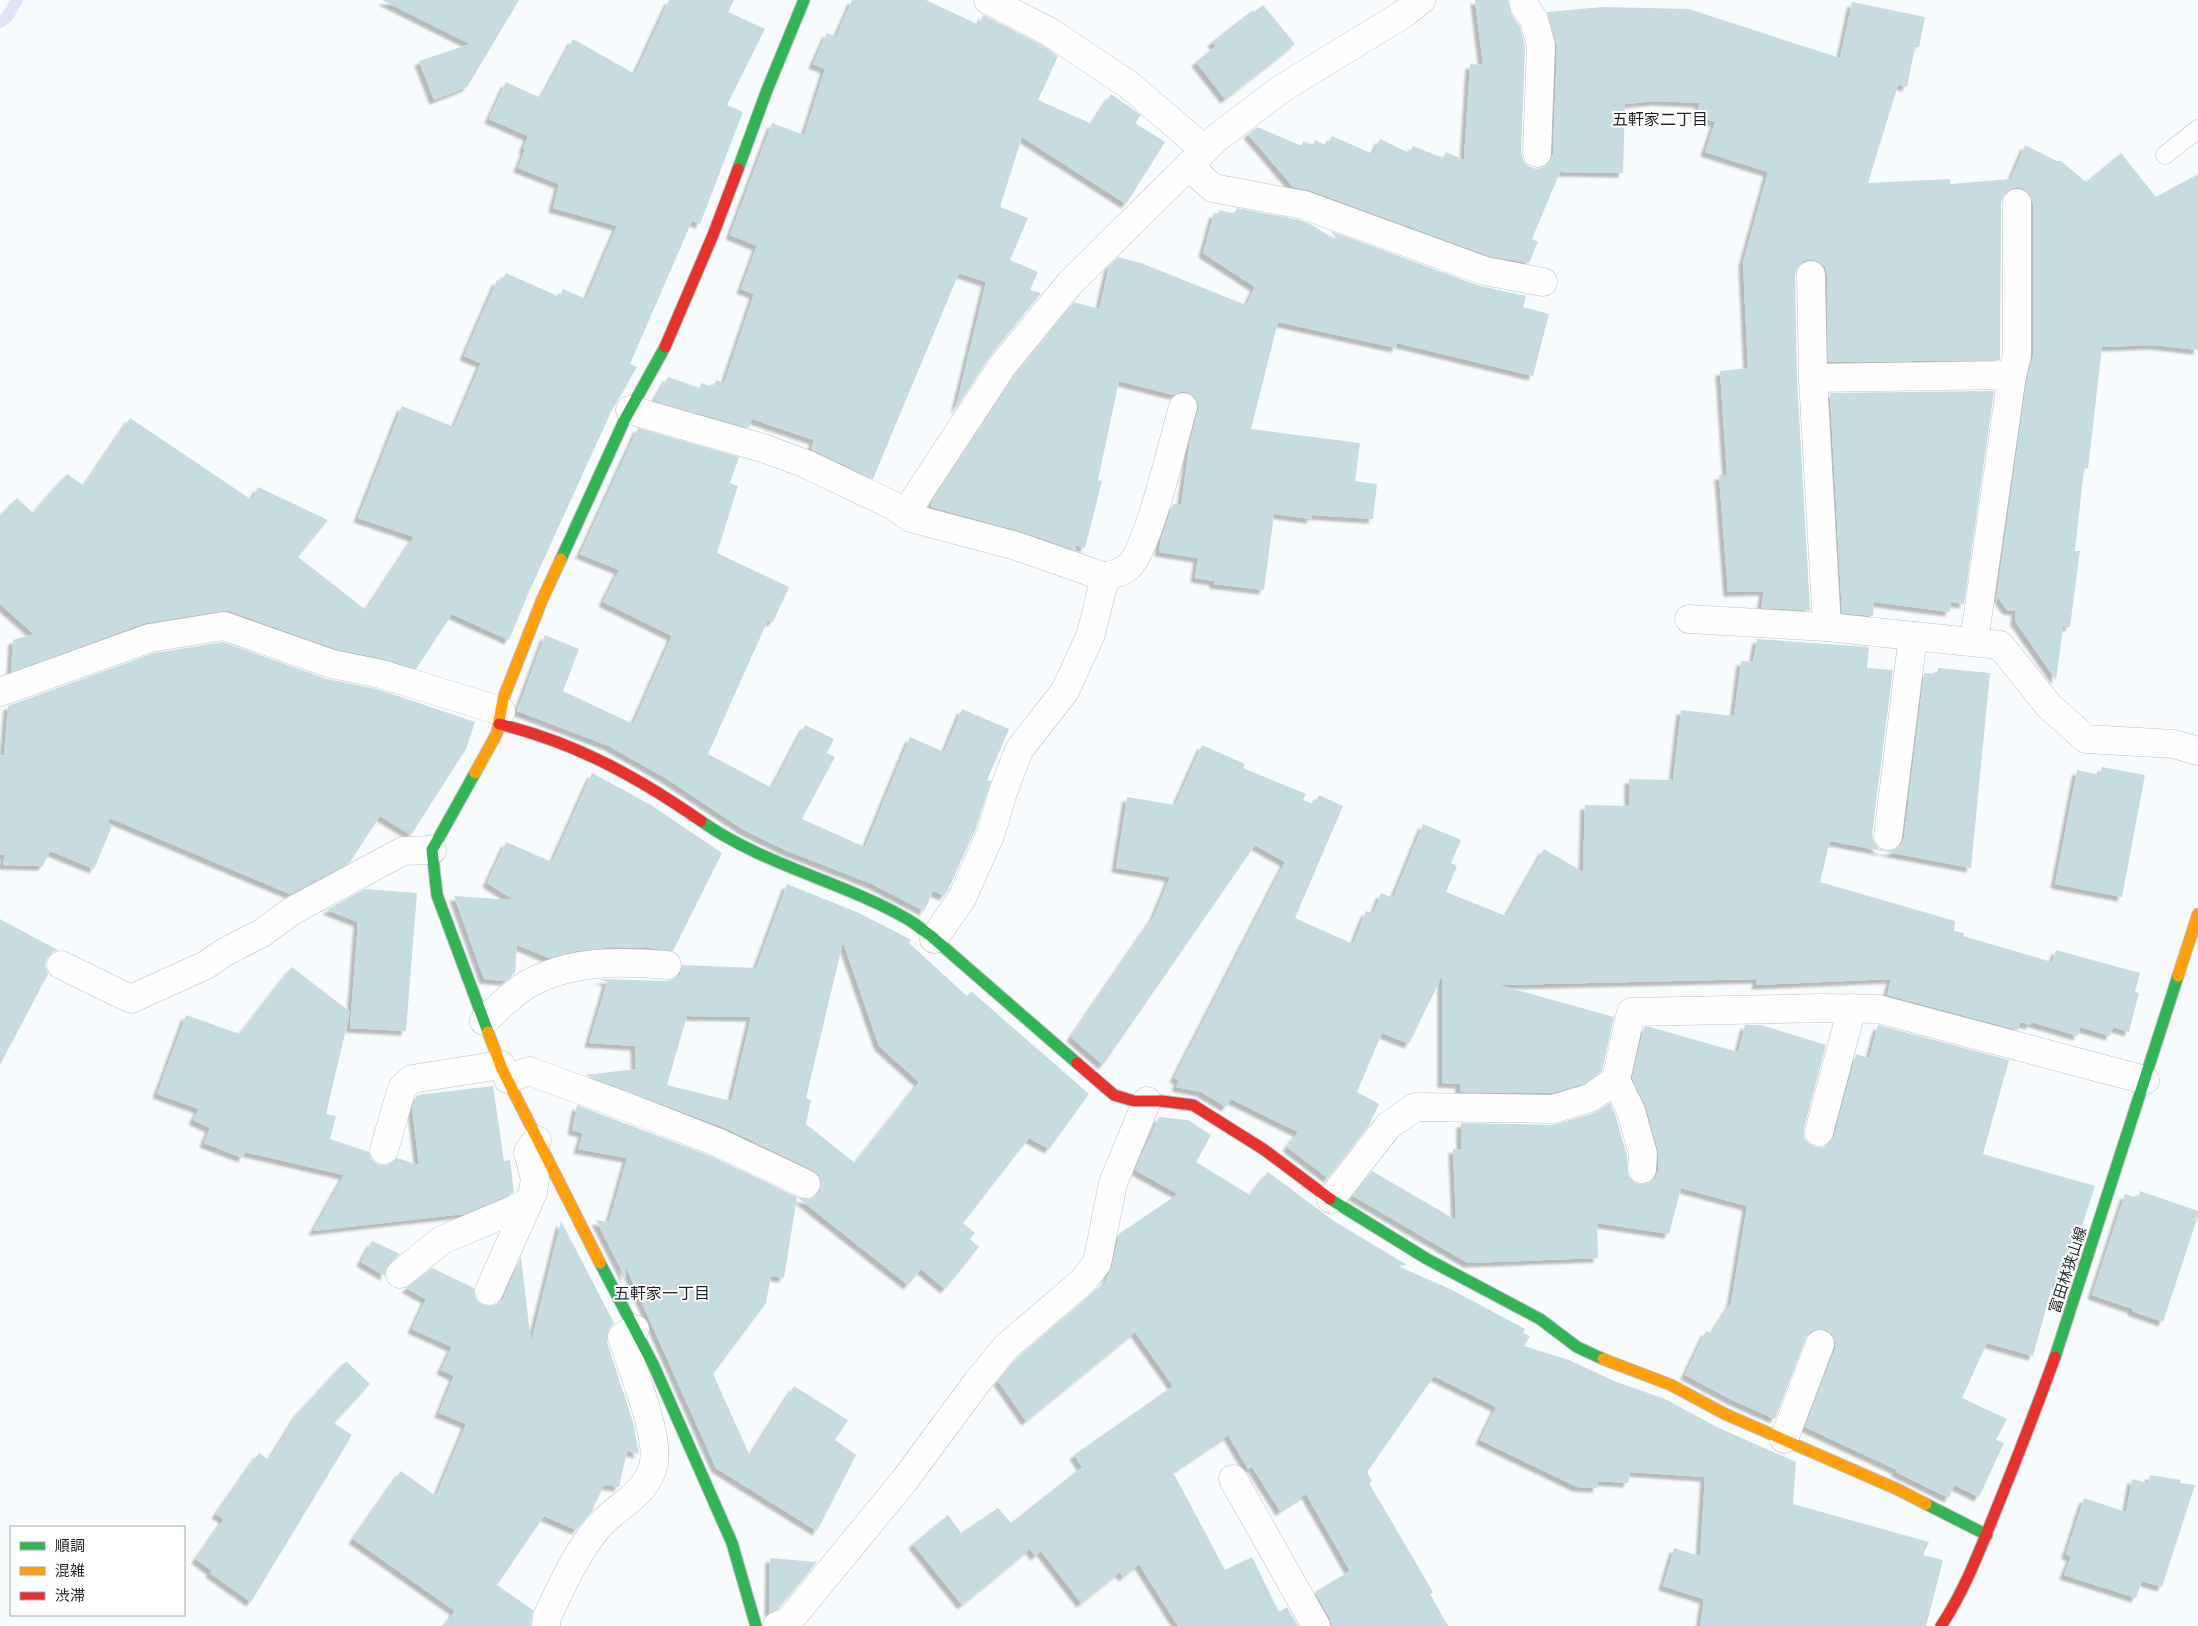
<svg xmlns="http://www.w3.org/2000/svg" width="2198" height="1626" font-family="'Sofia Sans Condensed','Noto Sans JP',sans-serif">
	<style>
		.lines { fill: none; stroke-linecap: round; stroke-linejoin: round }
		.stream { stroke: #e0e4f9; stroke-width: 12 }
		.building { fill: #c6dce0; fill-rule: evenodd; filter: url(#shadow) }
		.lane-casing { stroke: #bcbfc1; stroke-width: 19 }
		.street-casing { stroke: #bcbfc1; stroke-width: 29 }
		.fast-casing { stroke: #bcbfc1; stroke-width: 13 }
		.slow-casing { stroke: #bcbfc1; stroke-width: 13 }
		.jam-casing { stroke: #bcbfc1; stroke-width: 13 }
		.lane { stroke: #fefeff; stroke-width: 18 }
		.street { stroke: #fefeff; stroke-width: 28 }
		.fast { stroke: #30b455; stroke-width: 11 }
		.slow { stroke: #ff9f0a; stroke-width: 11 }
		.jam { stroke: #e5322d; stroke-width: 11 }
		.labels { text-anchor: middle; stroke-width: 4; stroke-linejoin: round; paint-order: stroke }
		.street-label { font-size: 15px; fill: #1f2325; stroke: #fff }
		.neighbourhood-label { font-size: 16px; fill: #1f2325; stroke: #fff }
	</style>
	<defs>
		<filter id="shadow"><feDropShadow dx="-4.5" dy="4.5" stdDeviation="1" flood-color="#0004"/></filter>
	</defs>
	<rect width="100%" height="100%" fill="#f8fbfd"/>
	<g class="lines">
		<path class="stream" d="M0 22 7 17 17 0"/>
	</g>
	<g class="building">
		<path d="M382 0H519L467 87 434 100 419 61 470 44Z"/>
		<path d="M669 0H734L728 12 765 29 727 105 743 112 700 224 692 221 630 364 637 367 611 412 528 594 509 640 452 614 416 669 384 659 336 649 229 611H222L145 623 11 672 13 640 34 634 0 604V516L17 498 33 513 67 474 84 486 130 418 252 500 258 487 328 520 298 557 366 610 414 537 358 518 402 406 454 427 481 363 464 356 497 280 501 282 506 273 560 297 563 289 586 299 617 226 553 208 559 184 518 168 525 150 523 149 528 136 489 119 506 82 541 98 573 39 635 74Z"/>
		<path d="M852 0H926L979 25 983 15 1042 45 1058 56 1038 100 1092 124 1111 94 1141 115 1135 123 1165 142 1126 204 1022 137 1000 207 1028 218 1010 260 1038 272 1030 290 1041 293 991 355 955 410 986 282 959 273 873 479 811 449 814 440 752 419 749 428 654 401 668 377 700 388 701 383 713 387 716 380 724 383 754 294 741 289 757 246 730 235 772 123 804 135 825 69 813 64 827 33 836 37Z"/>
		<path d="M1475 0H1508L1511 13 1520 27 1525 47 1521 153 1523 160 1528 166 1536 169 1545 167 1550 161 1553 154 1557 46 1547 12 1602 7 1689 9 1840 58 1852 2 1925 17 1919 47H1915L1907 87 1898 85 1868 183 1950 179V184L2011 179 2025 145 2057 161H2061L2086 182 2121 153 2156 197 2198 174V350L2153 345 2102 347 2088 469 2084 468 2075 551H2080L2070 627H2063L2056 680 2015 621 2016 611 2007 610 1997 596 1995 608 2027 378 2033 356V203L2030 195 2024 189 2017 187 2010 189 2004 195 2001 203 2000 360 1828 362 1827 275 1825 267 1819 262 1811 259 1803 261 1798 267 1795 275 1797 378 1810 610 1761 608 1764 591 1728 592 1719 475H1727L1720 371 1748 368 1743 262 1768 172 1705 152 1715 122 1696 116 1700 103 1656 101 1625 104 1623 173 1560 172 1532 239 1538 242 1529 263 1489 256 1309 190 1293 187 1248 134 1257 127 1302 146 1303 141 1313 145 1315 140 1327 146 1332 136 1373 154 1380 139 1409 153 1413 146 1443 158 1446 152 1464 160 1470 64 1483 65Z"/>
		<path d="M1263 5 1295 44 1225 99 1196 62 1216 46 1212 42 1253 10 1254 12Z"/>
		<path d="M1237 208 1300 220 1312 225 1340 243 1331 231 1480 286 1526 296 1523 307 1549 314 1533 376 1397 343 1396 348 1278 322 1251 429 1360 443 1355 481 1377 484 1373 519 1312 515 1311 519 1274 514 1264 590 1214 584V581L1195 578 1198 558 1159 552 1161 539 1173 504 1181 505 1190 441 1198 411V404L1194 396 1187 392H1180L1174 395 1119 381 1098 480 1102 481 1085 548 1076 545 1075 550 1020 531 931 507 933 500 1016 374 1074 302 1099 309 1109 266 1118 257 1141 263 1246 305 1255 287 1203 253 1214 213 1218 214 1219 210 1234 214Z"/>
		<path d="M1994 391 1964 604 1951 602 1950 612 1874 602 1873 616 1842 613 1830 393Z"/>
		<path d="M638 428 739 457 730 483 738 486 717 553 789 587 773 622 768 620 708 754 772 788 805 725 834 739 827 753 835 757 802 819 865 847 910 737 944 752 962 709 1009 729 987 780 991 781 976 828 948 890 944 896 933 891 924 911 872 884 785 850 744 830 667 779 609 746 517 711 545 635 579 649 563 691 633 724 672 636 603 602 619 570 580 554Z"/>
		<path d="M1757 639 1869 647 1867 668 1893 670 1872 834 1874 842 1879 849 1886 851 1894 850 1901 845 1904 838 1924 673 1938 674V668L1990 673 1971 868 1830 841 1820 882 1955 921 1954 931 1964 933 1963 936 2052 962 2056 950 2140 973 2135 992 2139 993 2129 1032 2113 1027 2110 1036 2080 1027 2078 1036 2031 1022V1025L2020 1022 2018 1030 1887 995 1891 979 1756 985 1757 979 1499 985 1614 1017 1602 1071 1583 1084 1551 1093 1460 1092V1084L1442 1083V976L1409 1044 1382 1033 1357 1092 1379 1104 1369 1125 1328 1178 1287 1147 1298 1132 1231 1099 1226 1107 1201 1092 1176 1087 1179 1080 1174 1078 1285 862 1255 845 1103 1065 1071 1037 1154 916 1170 877 1116 868 1127 797 1175 805 1202 745 1245 764 1243 768 1306 794 1303 800 1314 804 1319 795 1343 806 1295 918 1353 944 1366 911 1373 914 1381 893 1393 898 1423 824 1461 840 1451 863 1457 866 1446 892 1506 916 1544 849 1583 872 1585 805 1629 806V779L1673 780 1681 710 1734 716 1741 661 1753 662Z"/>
		<path d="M223 642 327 679 377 689 475 722 466 749 411 835 380 816 350 862 290 894 110 818 107 823 112 826 94 869 50 851 43 866 3 865 5 855 0 854V755H4L8 706 154 653Z"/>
		<path d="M2102 767 2145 775 2122 897 2055 884 2077 770 2100 775Z"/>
		<path d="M592 773 651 805 722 853 673 951 650 948 613 947 576 951 549 958 517 945 515 973 505 981 484 979 454 896 514 900 487 883 506 842 552 862Z"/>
		<path d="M787 884 859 913 904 936 911 940 909 943 967 996 971 991 1089 1094 1049 1149 1029 1138 963 1223 975 1233 970 1239 979 1247 945 1289 921 1269 908 1285 797 1197 808 1199 815 1197 820 1191 821 1182 819 1175 813 1170 725 1128 585 1075 636 1069 635 1046 589 1043 607 982 600 979 666 981 673 979 680 974 682 965 756 968ZM843 942 879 1046 919 1082 855 1163 806 1124 811 1100 806 1098ZM687 1016 751 1017 731 1101 667 1085Z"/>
		<path d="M365 889 417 893 406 1031 350 1028 358 922 327 910Z"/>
		<path d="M0 919 58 950 52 952 47 958 45 966 48 974 0 1065Z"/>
		<path d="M292 967 350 1012 326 1114 336 1116 330 1139 369 1152 372 1160 379 1165H388L397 1158 419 1165 412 1108 416 1097 418 1095 493 1086 504 1161 510 1160 514 1193 464 1214 313 1231 344 1175 245 1152 243 1158 204 1143 210 1128 193 1120 199 1109 157 1094 186 1015 240 1034Z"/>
		<path d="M1745 1025H1761L1826 1045 1804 1128V1137L1808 1143 1815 1147H1824L1830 1143 1834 1136 1856 1054 1869 1058 1878 1025 2009 1060 1983 1154 2095 1186 2063 1286 2053 1283 2033 1356 1987 1343 1962 1398 2007 1419 1996 1440 2004 1443 1979 1497 1954 1485 1949 1498 1896 1472 1897 1470 1805 1427 1835 1349V1342L1832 1335 1826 1330 1817 1329 1810 1332 1806 1338 1775 1419 1732 1400 1685 1375 1706 1331 1712 1333 1731 1303 1747 1206 1681 1188 1669 1234 1597 1223 1598 1258 1468 1263 1353 1196 1372 1171 1456 1220 1453 1149H1461V1123L1553 1125 1595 1113 1610 1103 1616 1117 1627 1156 1628 1175 1634 1182 1640 1184 1648 1183 1655 1178 1658 1171V1150L1646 1107 1632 1078 1644 1027H1650L1738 1052Z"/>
		<path d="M577 1105 713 1157 797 1197 784 1278 771 1276 766 1303 713 1374 750 1456 794 1386 848 1420 835 1440 856 1455 817 1531 716 1468 625 1265 626 1279 596 1220 609 1222 627 1158 578 1149 583 1133 572 1130Z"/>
		<path d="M1159 1117 1188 1120 1211 1135 1196 1162 1250 1195 1268 1172 1334 1221 1407 1265 1398 1266 1450 1289 1525 1329 1523 1333 1530 1336 1524 1346 1569 1360 1614 1381 1665 1399 1719 1428 1796 1462 1793 1504 1929 1542 1923 1555 1943 1560 1926 1626H1700L1704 1599 1663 1586 1674 1548 1700 1556 1705 1477 1630 1472 1628 1483 1598 1481 1597 1488 1577 1487 1480 1440 1496 1407 1434 1376 1367 1472 1372 1481 1369 1483 1433 1592 1430 1594 1448 1626H1332L1330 1618 1315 1592 1350 1571 1306 1494 1280 1511 1252 1467 1248 1469 1228 1435 1173 1472 1225 1570 1252 1557 1279 1612 1287 1607 1298 1626H1178L1139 1564 1123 1577 1120 1572 1081 1603 1041 1551 1035 1556 1030 1549 962 1605 913 1544 948 1515 961 1533 998 1508 1011 1523 1082 1467 1074 1455 1173 1386 1135 1332 1026 1421 998 1381 1017 1358 1105 1282 1112 1266 1119 1234 1178 1194 1135 1170Z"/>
		<path d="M2140 1191 2198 1211V1216L2163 1322 2132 1311 2133 1309 2092 1295 2125 1194 2138 1198Z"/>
		<path d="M561 1221 614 1323 609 1329 607 1342 633 1422 639 1454 627 1451 619 1487 604 1485 592 1511 576 1530 544 1516 497 1585 533 1610 531 1626H445L455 1611 353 1539 401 1471 436 1496 466 1424 439 1413 454 1376 441 1370 452 1347 412 1329 426 1299 406 1288 432 1268 474 1288V1293L477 1301 483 1305 491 1306 499 1303 503 1298 521 1257 531 1342Z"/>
		<path d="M372 1241 400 1254 386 1268 385 1276 361 1262Z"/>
		<path d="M346 1361 370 1384 334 1423 352 1435 251 1602 210 1573 212 1571 196 1559 224 1519 216 1514 259 1453 269 1460 298 1413Z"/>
		<path d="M2150 1475 2181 1480 2180 1483 2195 1485 2162 1587 2142 1581 2136 1598 2064 1575 2071 1557 2066 1554 2084 1498 2126 1512 2132 1479 2148 1483Z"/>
		<path d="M770 1558 817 1562 779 1608 769 1613Z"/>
	</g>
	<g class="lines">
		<g class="lane-casing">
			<path id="lane" d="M2165 155 2198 129"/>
		</g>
		<g class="street-casing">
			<g id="street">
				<path d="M988 0 1050 32 1129 85 1205 150"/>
				<path d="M1523 0 1524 5 1534 20 1541 45 1537 153"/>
				<path d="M1188 166 1213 188 1304 205 1485 271 1543 282"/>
				<path d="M1811 275 1813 378 1827 627"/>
				<path d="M1813 378 2012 375"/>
				<path d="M630 410 766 449 806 464 894 506 911 518 1016 546 1105 577C1112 575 1121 572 1127 568 1148 553 1174 437 1183 407"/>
				<path d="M905 514 1003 365 1070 283 1218 137 1281 89 1405 13 1421 0"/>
				<path d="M1689 619 1827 627 2000 645 2049 706 2086 739 2174 744 2198 751"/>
				<path d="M1974 642 2012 375 2017 356V203"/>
				<path d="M0 692 150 638 224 626 332 664 381 674 501 711"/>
				<path d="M1888 836 1913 636"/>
				<path d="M934 939 962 898 991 833 1003 792 1019 750 1065 691 1091 634 1105 577"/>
				<path d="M61 965 131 999 206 965 225 952 262 933 292 911 403 851 432 850"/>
				<path d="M484 1021C498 1009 512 993 528 984 571 960 620 961 667 965"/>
				<path d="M508 1079 529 1071 627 1107 719 1143 806 1184"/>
				<path d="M1819 1132 1852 1008"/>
				<path d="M384 1150 402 1088 412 1079 501 1065"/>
				<path d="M1642 1169 1643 1154 1631 1111 1616 1080 1631 1012 1823 1008 1878 1009 2145 1080"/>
				<path d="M1331 1199 1388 1126 1415 1107 1553 1109 1590 1098 1616 1080"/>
				<path d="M400 1274 442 1240 527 1204"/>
				<path d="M489 1291 533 1192 535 1179 528 1152 537 1140"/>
				<path d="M1784 1439 1820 1344"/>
				<path d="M1233 1479 1316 1626"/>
				<path d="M546 1626 547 1617C562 1585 576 1554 598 1527 617 1505 649 1494 654 1462 659 1434 631 1366 622 1337L635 1329"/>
				<path d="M777 1626 789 1621 904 1481 978 1381 1006 1347 1082 1282 1097 1263 1113 1183 1147 1101"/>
			</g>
		</g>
		<g class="fast-casing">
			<g id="fast">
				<path d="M738 169 767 90 804 0"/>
				<path d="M561 559 625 419 665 347"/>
				<path d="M475 773 432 850 437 895 488 1032"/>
				<path d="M701 821C765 866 842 881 909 920 917 925 924 931 931 936L1077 1063"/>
				<path d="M1330 1199 1427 1259 1540 1319 1577 1347 1603 1359"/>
				<path d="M600 1263 654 1366 732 1543 756 1626"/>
				<path d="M2055 1357 2178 976"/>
				<path d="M1926 1504 1987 1535"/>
			</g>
		</g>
		<g class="slow-casing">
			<g id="slow">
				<path d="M475 773 497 733 503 699 542 600 561 559"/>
				<path d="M2178 976 2198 914"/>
				<path d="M488 1032 502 1069 600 1263"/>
				<path d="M1603 1359 1671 1385 1725 1414 1899 1490 1926 1504"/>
			</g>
		</g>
		<g class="jam-casing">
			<g id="jam">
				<path d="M665 347 713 235 738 169"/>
				<path d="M499 724C576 743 636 776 701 821"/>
				<path d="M1077 1063 1114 1095 1134 1101H1161L1193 1105 1263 1149 1330 1199"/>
				<path d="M1941 1626C1963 1593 1977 1557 1992 1520 2014 1466 2035 1412 2055 1357"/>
			</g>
		</g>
		<use href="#lane" class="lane"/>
		<use href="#street" class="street"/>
		<use href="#fast" class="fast"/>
		<use href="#slow" class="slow"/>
		<use href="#jam" class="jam"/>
	</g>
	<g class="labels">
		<g class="street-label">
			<text transform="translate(2068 1270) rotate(-72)" y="5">富田林狭山線</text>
		</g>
		<g class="neighbourhood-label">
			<text x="1660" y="125">五軒家二丁目</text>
			<text x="662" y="1299">五軒家一丁目</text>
		</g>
	</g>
	<rect x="10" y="1526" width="175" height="90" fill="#ffffff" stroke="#a5a7a8"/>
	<rect x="20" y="1542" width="25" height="8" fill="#30b455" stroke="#a5a7a8"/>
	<text x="55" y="1551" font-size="15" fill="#1f2325">順調</text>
	<rect x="20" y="1567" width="25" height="8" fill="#ff9f0a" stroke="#a5a7a8"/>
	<text x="55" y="1576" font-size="15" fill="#1f2325">混雑</text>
	<rect x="20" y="1592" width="25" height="8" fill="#e5322d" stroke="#a5a7a8"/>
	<text x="55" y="1601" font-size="15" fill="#1f2325">渋滞</text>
</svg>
